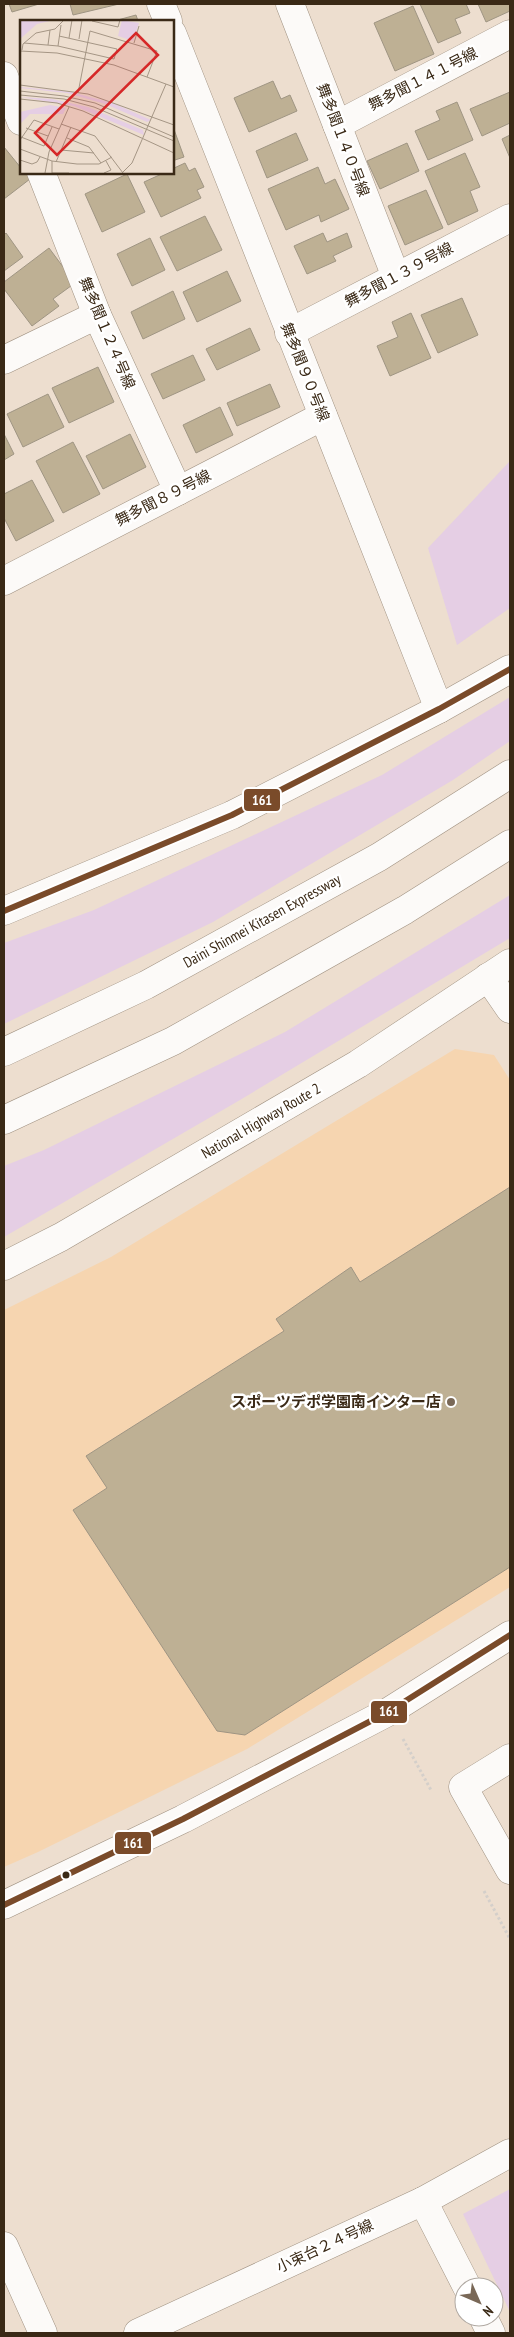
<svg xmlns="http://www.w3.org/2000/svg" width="514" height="2337" font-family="'PT Sans Narrow','Noto Sans JP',sans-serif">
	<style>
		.built { fill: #f6d5b0 }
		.green { fill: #e5cee4 }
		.building { fill: #beb094; stroke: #9f9583 }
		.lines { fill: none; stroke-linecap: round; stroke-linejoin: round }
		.minor-casing { stroke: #a09282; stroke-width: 29 }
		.tertiary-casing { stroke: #a09282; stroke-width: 29 }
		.secondary-casing { stroke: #a09282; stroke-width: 29 }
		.trunk-casing { stroke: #a09282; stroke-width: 29 }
		.motorway-casing { stroke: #a09282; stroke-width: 29 }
		.path { stroke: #d4cfca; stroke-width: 3; stroke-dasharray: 2.5 2.5; stroke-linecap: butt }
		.minor { stroke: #fcfaf8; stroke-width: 28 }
		.tertiary { stroke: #fcfaf8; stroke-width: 28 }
		.secondary { stroke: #fcfaf8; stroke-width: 28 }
		.trunk { stroke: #fcfaf8; stroke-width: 28 }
		.motorway { stroke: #fcfaf8; stroke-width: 28 }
		.bus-1-casing { stroke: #fff; stroke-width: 10 }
		.bus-1 { stroke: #7a4b2a; stroke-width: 6 }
		.poi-dot { fill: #796857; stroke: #fff; stroke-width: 2 }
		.bus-dot { fill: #3a2916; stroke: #fff; stroke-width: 2 }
		.labels { text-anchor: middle; stroke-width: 5; stroke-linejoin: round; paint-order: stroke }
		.street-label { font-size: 15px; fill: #3a2916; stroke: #fff }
		.poi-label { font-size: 15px; font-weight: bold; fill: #3a2916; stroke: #fff; text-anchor: end }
		.inset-road { fill: none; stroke: #a59685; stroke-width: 1 }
		.view { fill: #d62828; fill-opacity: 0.15; stroke: #d62828; stroke-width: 2.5 }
		.inset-edge { fill: none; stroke: #3a2916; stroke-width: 2.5 }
		.line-badge { stroke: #fff; stroke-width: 2 }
		.badge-label { font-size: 14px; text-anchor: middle; font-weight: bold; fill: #fff }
	</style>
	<rect width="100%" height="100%" fill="#eddecf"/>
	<path class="built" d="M455 1049 494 1055 510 1080V1587L247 1749 38 1852 4 1867V1310L111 1257Z"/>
	<g class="green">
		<path d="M510 461V608L457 645 428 548Z"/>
		<path d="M510 697V741L453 780 213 922 4 1024V943L94 910 382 775Z"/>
		<path d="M510 895V938L240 1100 4 1237V1166L44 1150 285 1032Z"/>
		<path d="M510 2189V2312L463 2214Z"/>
	</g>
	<g class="building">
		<path d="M9 4H39L12 12Z"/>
		<path d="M70 4H119L73 15Z"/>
		<path d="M420 4H466L470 13 455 19 461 33 438 43Z"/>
		<path d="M478 4H510V11L486 22Z"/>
		<path d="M413 6 434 54 395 71 374 23Z"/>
		<path d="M136 15 138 21H114Z"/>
		<path d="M273 81 281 99 290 95 297 111 249 132 234 98Z"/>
		<path d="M510 92V123L482 136 470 109Z"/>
		<path d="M457 102 473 140 428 160 415 131 440 120 436 111Z"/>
		<path d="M172 124 184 157 172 161Z"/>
		<path d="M296 133 308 160 267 178 256 151Z"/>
		<path d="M510 135V158L502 139Z"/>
		<path d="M407 143 419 171 380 189 367 161Z"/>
		<path d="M4 147 21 168V172H25L30 179 4 199Z"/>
		<path d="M465 153 480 187 470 191 478 211 448 225 425 171Z"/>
		<path d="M185 163 189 171 195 168 204 187 197 190 201 198 161 217 144 182 166 172H172V169Z"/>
		<path d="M318 167 325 184 335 179 349 209 321 222 319 215 286 230 268 189Z"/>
		<path d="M127 174 145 212 102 232 85 194Z"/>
		<path d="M426 190 443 228 405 245 388 206Z"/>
		<path d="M205 216 222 250 177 271 160 237Z"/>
		<path d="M6 233 23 257 4 271V235Z"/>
		<path d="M323 233 327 242 347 233 352 247 333 256 336 261 307 274 294 246Z"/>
		<path d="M150 238 165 270 132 286 117 254Z"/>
		<path d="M49 248 75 283 53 299 59 306 32 326 4 289V282Z"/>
		<path d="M227 271 241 301 197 322 183 292Z"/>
		<path d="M173 291 185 319 143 339 131 312Z"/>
		<path d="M462 298 478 335 438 353 421 315Z"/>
		<path d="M411 313 431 358 390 376 377 346 398 337 392 322Z"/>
		<path d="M250 328 260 350 217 370 206 349Z"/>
		<path d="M193 355 205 380 163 399 151 374Z"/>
		<path d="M98 367 114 402 69 423 52 388Z"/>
		<path d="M270 384 280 407 237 426 227 403Z"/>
		<path d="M48 394 64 427 23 447 7 414Z"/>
		<path d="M220 407 233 435 196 453 183 425Z"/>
		<path d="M4 434 14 454 4 460Z"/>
		<path d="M130 434 146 467 103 489 86 456Z"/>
		<path d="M73 442 100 494 63 513 36 461Z"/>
		<path d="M32 480 54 521 16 541 4 518V494Z"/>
		<path d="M510 1187V1567L245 1735 217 1731 73 1510 107 1488 86 1456 284 1331 276 1319 351 1267 360 1282Z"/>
	</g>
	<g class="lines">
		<g class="minor-casing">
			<g id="minor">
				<path d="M290 4 396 277"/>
				<path d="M4 76 21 121"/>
				<path d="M337 125 510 34"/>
				<path d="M41 172 97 315 178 491"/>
				<path d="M289 333 510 218"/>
				<path d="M4 360 97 315"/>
				<path d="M4 581 323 416"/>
				<path d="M510 1758 463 1787 510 1870"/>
				<path d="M423 2201 467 2287"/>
				<path d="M4 2246 43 2333"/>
				<path d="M483 2317 491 2333"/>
				<path d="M138 2333 423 2201 510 2153"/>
			</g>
		</g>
		<g class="tertiary-casing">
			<g id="tertiary">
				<path d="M161 4 168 21"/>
				<path d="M172 33 439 709"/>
				<path d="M488 977 510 1009"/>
			</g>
		</g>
		<g class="secondary-casing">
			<path id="secondary" d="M4 1905 183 1819 388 1712 510 1635"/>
		</g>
		<g class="trunk-casing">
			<g id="trunk">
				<path d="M4 911 232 815 439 709 510 669"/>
				<path d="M4 1266 61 1237 358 1064 510 963"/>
			</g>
		</g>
		<g class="motorway-casing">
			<g id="motorway">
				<path d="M4 1052 146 985 379 857 510 774"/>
				<path d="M4 1120 173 1041 405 910 510 844"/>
			</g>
		</g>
		<g class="path">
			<path d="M403 1739 431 1790"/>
			<path d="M484 1891 510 1939"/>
		</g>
		<use href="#minor" class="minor"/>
		<use href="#tertiary" class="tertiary"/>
		<use href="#secondary" class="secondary"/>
		<use href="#trunk" class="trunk"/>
		<use href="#motorway" class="motorway"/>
		<g class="bus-1-casing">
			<g id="bus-1">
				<path d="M4 911 232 815 439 709 510 669"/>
				<path d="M4 1905 183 1819 388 1712 510 1635"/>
			</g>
		</g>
		<use href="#bus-1" class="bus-1"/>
	</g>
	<circle class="poi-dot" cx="451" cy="1402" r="5"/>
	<circle class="bus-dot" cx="66" cy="1875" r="4.5"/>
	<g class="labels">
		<g class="street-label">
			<text transform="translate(423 79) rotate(-27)" y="5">舞多聞１４１号線</text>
			<text transform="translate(343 140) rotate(69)" y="5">舞多聞１４０号線</text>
			<text transform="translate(399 275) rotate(-28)" y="5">舞多聞１３９号線</text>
			<text transform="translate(107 333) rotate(67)" y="5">舞多聞１２４号線</text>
			<text transform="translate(305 372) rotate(68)" y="5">舞多聞９０号線</text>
			<text transform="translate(163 498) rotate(-27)" y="5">舞多聞８９号線</text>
			<text transform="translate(262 921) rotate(-29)" y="5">Daini Shinmei Kitasen Expressway</text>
			<text transform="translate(261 1121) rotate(-30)" y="5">National Highway Route 2</text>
			<text transform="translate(325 2246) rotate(-25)" y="5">小束台２４号線</text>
		</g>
		<g class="poi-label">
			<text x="441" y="1407">スポーツデポ学園南インター店</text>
		</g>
	</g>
	<g transform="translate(20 20)">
		<rect width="154" height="154" fill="#eddecf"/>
		<path d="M0 0H34L17 4 0 19ZM102 0 119 3 113 21 98 16ZM0 68V67L51 72 93 83 131 100 127 102 85 84 47 73ZM0 77 32 79 68 87 123 110 124 115 54 86ZM30 85 46 88 43 94H10L0 104V92Z" fill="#e5cee4"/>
		<path class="inset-road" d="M72 1 98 7 100 0M49 18 52 0M59 19 62 0M4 23 38 26 94 39 97 29 39 16M114 23 119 6M28 25 30 10M38 26 41 5M2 30 3 24 16 13 35 9 44 0M0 31 37 33 94 45 154 67M0 65 68 74 154 105M0 71 44 76 75 83 154 117M58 73 70 11 137 31 127 57M0 75 44 79 74 87 154 121M0 79 37 83 63 91 154 133M41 104 75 116 103 153M6 108 28 116M1 117 24 126 32 107M47 118 69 127 81 143M0 120 14 100 39 109M0 129 32 141 57 144H79L92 137M41 130 74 133M0 140 12 144 17 142 20 137M32 141V153H49M36 142 51 107M25 153 29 132 49 87M84 153 91 150 86 141M102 153 112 143 146 64"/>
		<path class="view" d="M116 13 138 35 37 135 15 113Z"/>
		<rect width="154" height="154" class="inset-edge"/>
	</g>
	<g class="line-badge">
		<rect x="243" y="788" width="38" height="24" rx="5" fill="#7a4b2a"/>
		<rect x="370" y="1700" width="38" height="24" rx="5" fill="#7a4b2a"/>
		<rect x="114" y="1831" width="38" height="24" rx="5" fill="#7a4b2a"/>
	</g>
	<g class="badge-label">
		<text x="262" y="805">161</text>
		<text x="389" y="1716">161</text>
		<text x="133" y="1848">161</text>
	</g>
	<rect width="514" height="2337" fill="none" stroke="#3a2916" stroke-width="10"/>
	<g transform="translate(479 2302) rotate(135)"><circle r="24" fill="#ffffff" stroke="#b0a9a2"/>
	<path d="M0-4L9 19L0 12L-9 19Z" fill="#796857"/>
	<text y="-8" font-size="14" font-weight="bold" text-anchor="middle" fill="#3a2916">N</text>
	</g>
</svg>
